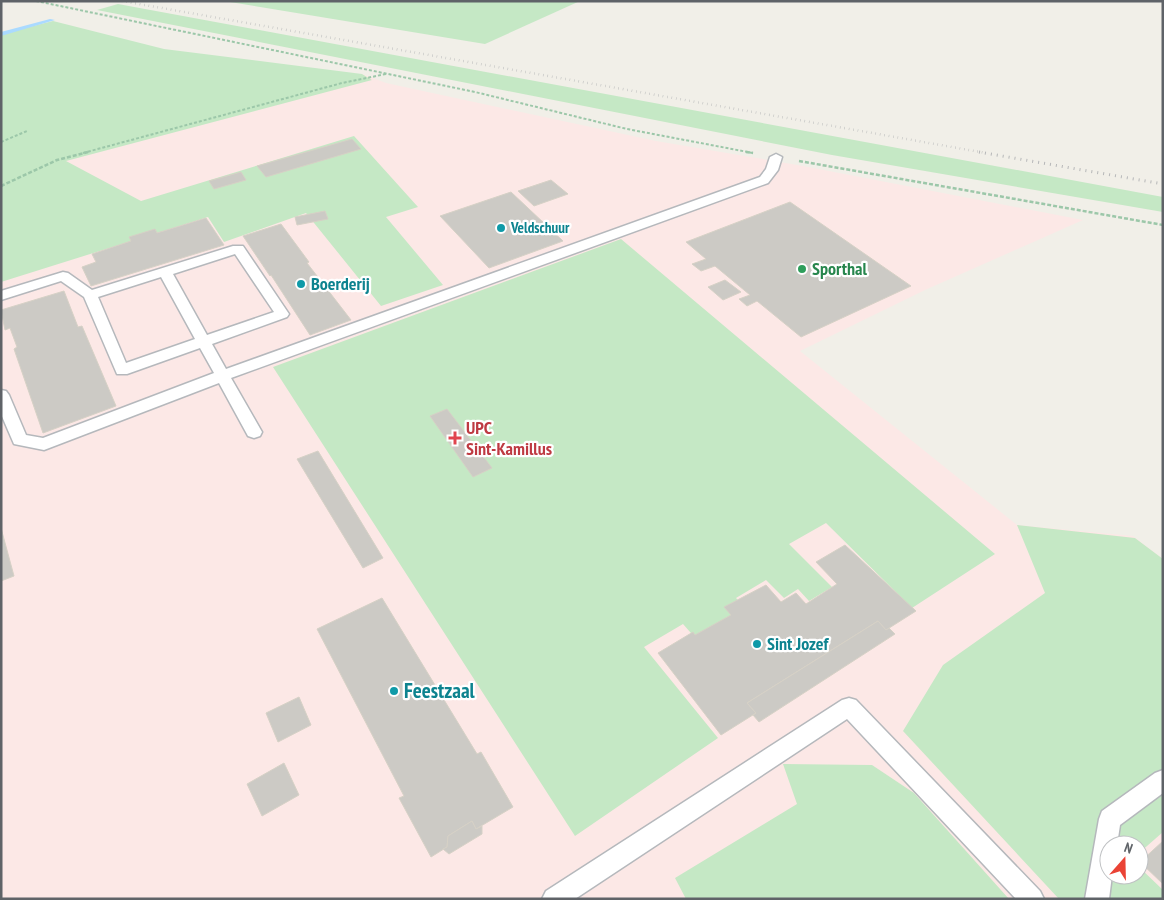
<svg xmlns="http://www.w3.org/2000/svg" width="1164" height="900" font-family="'PT Sans Narrow',sans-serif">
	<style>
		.medical { fill: #fce8e6; fill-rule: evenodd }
		.green { fill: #c5e8c5 }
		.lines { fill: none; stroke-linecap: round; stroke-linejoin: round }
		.stream { fill: #aadaff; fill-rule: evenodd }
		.building { fill: #cccac5; stroke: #d6d1c6 }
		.lane-casing { stroke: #b5b8bc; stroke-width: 3 }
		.path-far1 { stroke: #9cc7a9; stroke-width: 2; stroke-dasharray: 3 2; stroke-linecap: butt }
		.path { stroke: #9cc7a9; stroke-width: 2.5; stroke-dasharray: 4 2; stroke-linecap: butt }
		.lane { fill: #fff; fill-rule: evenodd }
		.rail-far1 { stroke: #b6b7b8; stroke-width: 2.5; stroke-dasharray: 0.5 4; stroke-linecap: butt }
		.rail { stroke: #b6b7b8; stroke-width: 3; stroke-dasharray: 1 5; stroke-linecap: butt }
		.culture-dot { fill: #0f9aa8; stroke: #fff; stroke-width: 2 }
		.leisure-dot { fill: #2e9e5b; stroke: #fff; stroke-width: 2 }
		.health-dot { fill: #e0444e; stroke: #fff; stroke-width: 2 }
		.labels { text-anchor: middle; stroke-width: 4.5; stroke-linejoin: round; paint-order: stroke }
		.far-culture-label { font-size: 15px; font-weight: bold; fill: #0d838f; stroke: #fff; text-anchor: start }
		.leisure-label { font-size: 18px; font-weight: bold; fill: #27864d; stroke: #fff; text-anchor: start }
		.culture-label { font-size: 18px; font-weight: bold; fill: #0d838f; stroke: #fff; text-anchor: start }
		.health-label { font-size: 18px; font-weight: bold; fill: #be3a42; stroke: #fff; text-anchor: start }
		.near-culture-label { font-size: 21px; font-weight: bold; fill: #0d838f; stroke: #fff; text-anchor: start }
	</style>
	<rect width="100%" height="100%" fill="#f1efe8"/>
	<path class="medical" d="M362 74 386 83 656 141 803 166 1083 220 925 290 800 351 1017 525 1133 536 1163 559V899H1V180L86 140ZM1109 845H1139V875H1109Z"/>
	<g class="green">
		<path d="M224 1H580L485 44Z"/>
		<path d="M118 4 1163 197V212L832 155 97 10Z"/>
		<path d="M53 21 164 49 362 74 372 80 66 161 141 201 354 136 418 207 386 217 443 285 381 306 306 213 224 242 208 217 1 282V34Z"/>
		<path d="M621 239 995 554 912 608 826 523 789 544 832 587 809 601 798 589 784 598 766 580 736 598 762 626 712 657 683 624 644 647 718 738 575 836 273 367Z"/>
		<path d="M1017 525 1135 538 1163 559V832L1139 853V845H1109V875H1139V867L1163 890V899H1059L903 731 943 665 1045 593Z"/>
		<path d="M783 764 872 765 914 793 1009 899H686L675 878 797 804Z"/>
	</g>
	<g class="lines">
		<path class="stream" d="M50 19 55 20 1 36V32Z"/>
	</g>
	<g class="building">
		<path d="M352 139 361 149 266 177 257 166Z"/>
		<path d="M241 172 246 180 214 189 209 181Z"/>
		<path d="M551 180 568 194 534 206 518 191Z"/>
		<path d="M511 192 563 241 489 268 440 216Z"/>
		<path d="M790 202 911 286 801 337 757 301 747 306 739 299 750 295 715 266 701 271 692 264 706 259 686 242Z"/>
		<path d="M325 211 328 219 297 225 295 217Z"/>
		<path d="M206 218 224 245 91 286 82 267 96 262 92 254 131 241 129 237 155 229 157 233Z"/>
		<path d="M281 224 309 262 307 263 351 320 310 335 271 275 270 276 243 236Z"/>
		<path d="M725 280 741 292 723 300 708 287Z"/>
		<path d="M64 291 78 327 82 326 116 406 43 433 14 349 17 347 10 328 5 330 1 310Z"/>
		<path d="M447 409 492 468 473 477 430 416Z"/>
		<path d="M318 451 383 558 363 568 297 459Z"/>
		<path d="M1 528 14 576 1 581Z"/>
		<path d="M845 545 916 611 886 630 878 621 747 703 756 713 721 735 658 653 693 632 695 635 731 615 724 607 766 585 781 602 796 593 806 604 837 584 816 562Z"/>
		<path d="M382 598 477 754 481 752 513 807 476 829 472 821 448 836 447 847 431 857 399 798 404 796 317 629Z"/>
		<path d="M878 621 886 630 889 628 895 634 759 722 753 715 756 713 747 703Z"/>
		<path d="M299 697 311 725 278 742 266 713Z"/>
		<path d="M284 763 299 795 262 816 247 784Z"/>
		<path d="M472 821 476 829 482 826V834L449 854 443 849 447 847 448 836Z"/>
		<path d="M1163 841V884L1140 862Z"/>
	</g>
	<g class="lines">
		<g class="lane-casing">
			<g id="lane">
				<path d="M776 154 782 157 778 170 768 183 231 378 262 432 260 436 254 438 248 436 219 383 44 450 14 444 1 414V390L6 391 9 395 26 435 43 438 214 373 200 348 127 374H117L84 297 61 281 1 300V291L63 272 68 273 92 290 233 246H243L289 314 287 317 212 344 226 369 760 177 766 169 770 157ZM235 254 274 312 207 335 173 274ZM161 277 195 339 126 363 98 297Z"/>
				<path d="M849 698 856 700 1040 891 1044 899H1016L847 719 575 899H542L546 891 842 700Z"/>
				<path d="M1163 770V793L1120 825 1117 845H1109V875H1112L1109 899H1085L1099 819 1102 811 1155 773Z"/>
			</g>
		</g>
		<g class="path-far1">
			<path d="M36 1 475 92 627 129 753 153"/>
			<path d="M1 142 27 131"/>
			<path d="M83 153 342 83 386 74"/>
		</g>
		<g class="path">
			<path d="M746 152 753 153"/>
			<path d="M799 161 1163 225"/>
			<path d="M1 186 57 160 88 152"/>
		</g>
		<use href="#lane" class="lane"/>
		<path class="rail-far1" d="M122 1 986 153"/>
		<path class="rail" d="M979 152 1163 184"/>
	</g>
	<g class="culture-dot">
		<circle cx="501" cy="228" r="5"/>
		<circle cx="301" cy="284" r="5"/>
		<circle cx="757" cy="644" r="5"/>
		<circle cx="394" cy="691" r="5"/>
	</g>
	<circle class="leisure-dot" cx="802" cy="269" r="5"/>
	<path class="health-dot" d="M452.5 430.5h5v5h5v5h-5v5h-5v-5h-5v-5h5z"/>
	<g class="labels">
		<g class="far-culture-label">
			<text x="511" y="233">Veldschuur</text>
		</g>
		<g class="leisure-label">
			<text x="812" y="275">Sporthal</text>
		</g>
		<g class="culture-label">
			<text x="311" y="290">Boerderij</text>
			<text x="767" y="650">Sint Jozef</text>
		</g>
		<g class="health-label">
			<text x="466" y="434">UPC<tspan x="466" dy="21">Sint-Kamillus</tspan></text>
		</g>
		<g class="near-culture-label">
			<text x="404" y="698">Feestzaal</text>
		</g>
	</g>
	<rect width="1164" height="900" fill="none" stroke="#5f6368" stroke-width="5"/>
	<g transform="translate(1124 860) rotate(20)"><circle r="24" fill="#ffffff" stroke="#bfc1c3"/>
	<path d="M0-4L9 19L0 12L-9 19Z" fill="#ea4335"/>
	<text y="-8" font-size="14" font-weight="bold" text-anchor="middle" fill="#5f6368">N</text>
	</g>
</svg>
